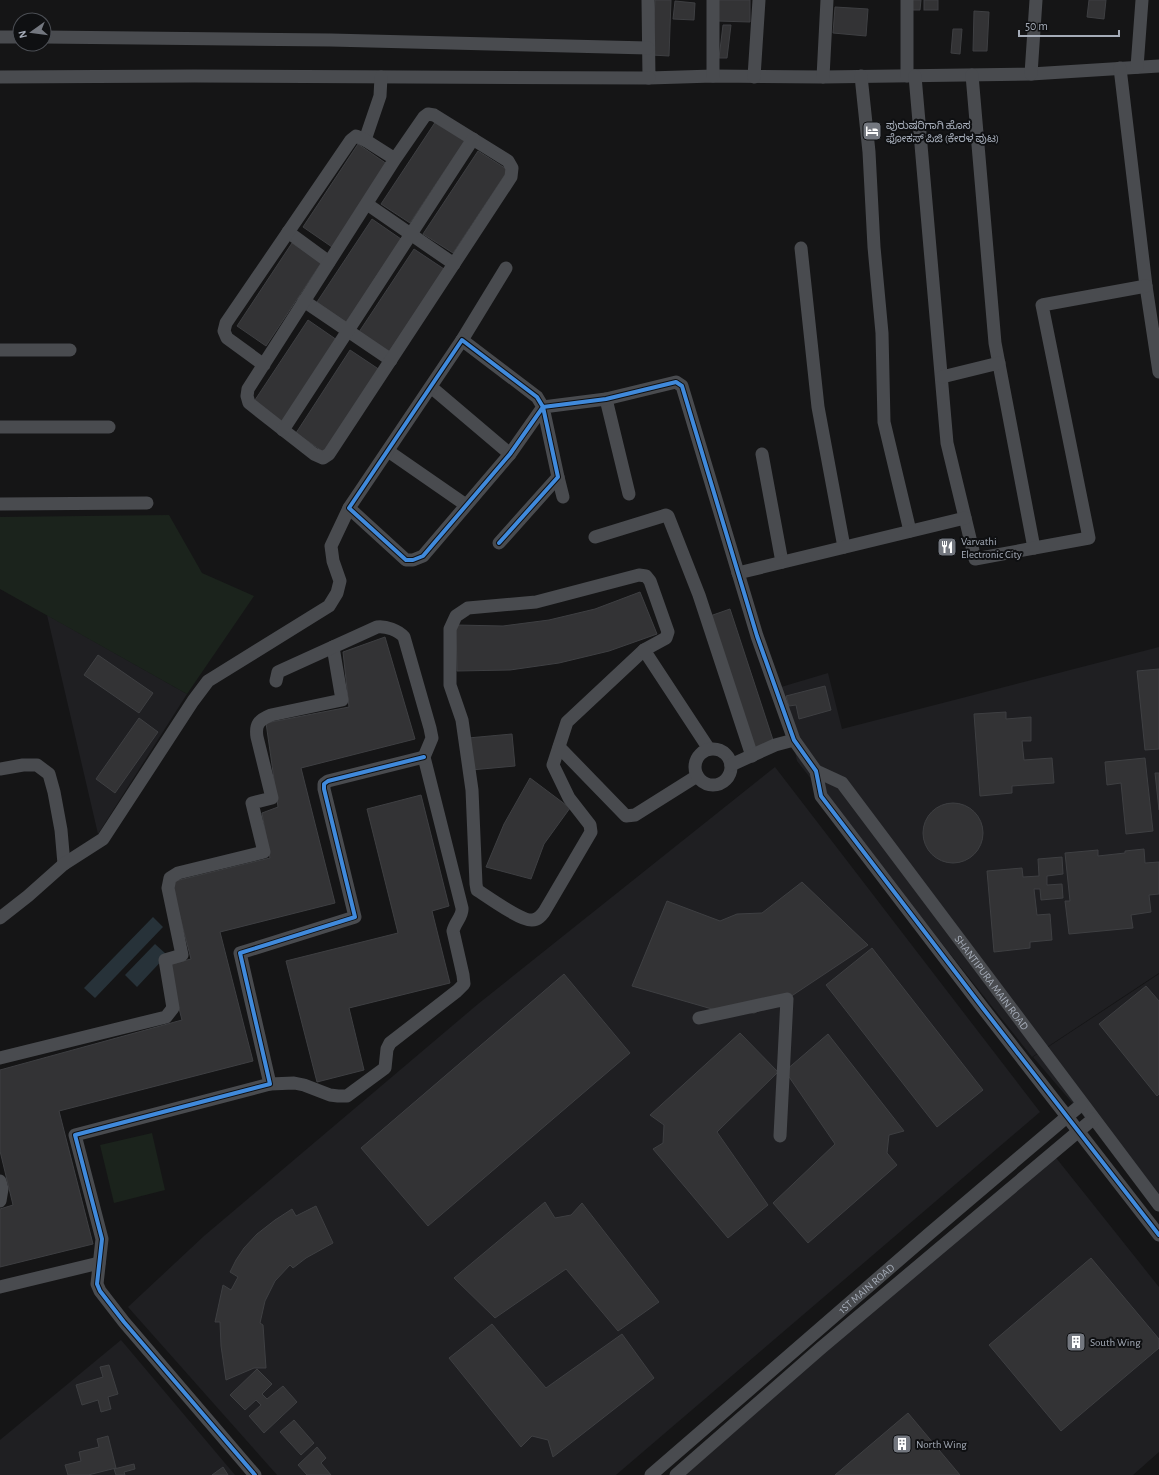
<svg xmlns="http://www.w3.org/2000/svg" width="1159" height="1475" font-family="'Alegreya Sans','Noto Sans Kannada',sans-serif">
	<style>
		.built { fill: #1f1f22 }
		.green { fill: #1b231c }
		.water { fill: #273239 }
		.building { fill: #333335; stroke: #3e3f42 }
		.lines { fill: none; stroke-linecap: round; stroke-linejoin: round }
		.minor { stroke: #494b4f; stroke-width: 13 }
		.cycleway-casing { stroke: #0f1012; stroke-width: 6 }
		.cycleway { stroke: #408adc; stroke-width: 4 }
		.labels { text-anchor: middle; stroke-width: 4; stroke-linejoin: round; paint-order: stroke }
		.poi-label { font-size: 11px; fill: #a5acb8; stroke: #0f1012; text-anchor: start }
		.street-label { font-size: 11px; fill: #a5acb8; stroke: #0f1012 }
	</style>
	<rect width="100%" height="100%" fill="#151516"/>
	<g class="built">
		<path d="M47 615 187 694 98 834Z"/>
		<path d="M1159 647V973L1032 1057 797 761 781 687 828 673 842 729Z"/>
		<path d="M775 767 1040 1112 616 1475H277L128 1307 204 1236 478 1004Z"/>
		<path d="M1159 974V1204L1033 1057Z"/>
		<path d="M1053 1154 1159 1287V1452L1133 1475H683Z"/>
		<path d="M121 1340 235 1475H0V1440Z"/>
	</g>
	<g class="green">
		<path d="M169 515 202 573 254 596 187 694 0 589V517Z"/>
		<path d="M152 1133 165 1190 114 1203 100 1145Z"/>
	</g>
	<g class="water">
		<path d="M153 917 163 927 95 998 84 988Z"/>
		<path d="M155 944 167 955 137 987 125 975Z"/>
	</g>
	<g class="building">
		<path d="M655 0H671L669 56 652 55Z"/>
		<path d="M718 0H750V22L717 21Z"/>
		<path d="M911 0H921L920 10H911Z"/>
		<rect x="924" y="0" width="14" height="10"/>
		<path d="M1089 0H1106L1104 19 1087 17Z"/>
		<path d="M675 1 695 3 694 20 673 19Z"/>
		<path d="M835 7 868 9 866 36 833 33Z"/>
		<path d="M974 11 989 12 987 51H973Z"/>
		<path d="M723 25H731L727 58H719Z"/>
		<path d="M953 29H962L960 54 951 53Z"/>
		<path d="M436 121 465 140 410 223 381 204Z"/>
		<path d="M358 144 387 164 332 247 303 227Z"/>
		<path d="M478 151 508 170 453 253 423 234Z"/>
		<path d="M372 219 401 239 346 322 317 302Z"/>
		<path d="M292 243 321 263 266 346 237 326Z"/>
		<path d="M414 249 444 269 389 352 359 332Z"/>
		<path d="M308 320 337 340 283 422 253 403Z"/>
		<path d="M350 350 380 370 325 453 296 433Z"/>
		<path d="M640 592 657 634 609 651 559 663 510 670 457 671 456 625 503 626 549 620 595 609Z"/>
		<path d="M730 609 774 743 753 750 710 616Z"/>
		<path d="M385 637 415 739 301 768 335 903 220 932 253 1061 59 1111 93 1244 0 1267V1209L13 1205 0 1151V1070L182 1020 168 965 191 959 171 882 270 858 262 813 278 807 266 723 349 707 343 652Z"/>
		<path d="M98 655 153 693 139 713 84 675Z"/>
		<path d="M1159 669V749L1145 750 1137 671Z"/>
		<path d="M825 686 831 710 799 719 796 705 789 706 786 696Z"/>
		<path d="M1006 712V719L1031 717V741H1022L1024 760 1052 758 1054 783 1012 786V793L980 796 974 714Z"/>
		<path d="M139 718 158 732 115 793 96 779Z"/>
		<path d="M512 734 515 766 471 770 468 738Z"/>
		<path d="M1145 758 1153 831 1126 834 1121 783 1107 785 1105 762Z"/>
		<path d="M1155 773H1159V810Z"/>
		<path d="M530 778 570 808 544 844 531 879 486 867 504 824Z"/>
		<path d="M421 795 449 906 432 911 450 983 349 1008 364 1070 317 1082 286 961 398 933 367 809Z"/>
		<circle cx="953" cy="833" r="30"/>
		<path d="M1144 849 1145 863 1159 862V894L1149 895 1151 912 1131 915 1133 928 1069 934 1065 901H1070L1065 853 1098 850V856L1125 853V851Z"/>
		<path d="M1062 857 1063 874 1047 876V885L1062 884 1063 898 1041 900 1040 889H1034L1037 915 1050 914 1052 940 1030 942V948L994 952 987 871 1022 868 1023 877 1039 876 1038 859Z"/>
		<path d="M802 882 868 945 787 999 754 1013 712 1009 632 986 667 901 720 921 737 914 762 913Z"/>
		<path d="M872 948 983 1090 937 1127 826 985Z"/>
		<path d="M564 974 630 1053 428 1226 361 1148Z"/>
		<path d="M1146 986 1159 1001V1094L1157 1096 1099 1024Z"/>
		<path d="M740 1033 778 1072 717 1132 768 1205 728 1238 653 1149 663 1143 664 1125 650 1115Z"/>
		<path d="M828 1034 904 1131 889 1135 887 1153 897 1165 808 1243 773 1203 835 1144 785 1071Z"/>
		<path d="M545 1202 555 1218 571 1215 582 1203 659 1302 618 1331 566 1269 495 1318 454 1278Z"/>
		<path d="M316 1206 333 1243 306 1258 293 1268 290 1265 275 1281 265 1301 260 1323 263 1325 266 1368H254L226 1380 221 1346 220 1322H215L223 1285 231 1290 238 1277 230 1272 236 1260 244 1248 257 1234 275 1220 292 1209 296 1216Z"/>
		<path d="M1091 1258 1159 1339V1348L1061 1431 989 1345Z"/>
		<path d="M492 1324 546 1388 622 1334 654 1378 553 1457 548 1440 532 1436 521 1447 449 1358Z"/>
		<path d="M109 1365 118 1394 108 1397 111 1409 101 1412 98 1400 82 1405 76 1385 103 1377 100 1367Z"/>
		<path d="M257 1369 272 1384 262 1394 267 1399 283 1386 297 1402 264 1433 249 1416 261 1405 256 1400 245 1410 230 1395Z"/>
		<path d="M908 1413 960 1475H835Z"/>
		<path d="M294 1420 314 1443 301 1455 280 1432Z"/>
		<path d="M108 1436 116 1468 88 1475H68L65 1465 81 1461 79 1452 99 1447 97 1439Z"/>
		<path d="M317 1447 326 1458 321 1463 331 1475H307L298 1465Z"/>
		<path d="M134 1464 135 1469 124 1472 125 1475H116L114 1469Z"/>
		<path d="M223 1467 228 1475H212Z"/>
	</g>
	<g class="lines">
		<g class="minor">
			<path d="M648 0 649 78 713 76 823 77 1031 74 1159 66"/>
			<path d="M0 37H20"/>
			<path d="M44 37 331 40 648 48"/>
			<path d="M1137 67 1142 0"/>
			<path d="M1120 68 1146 286 1159 372"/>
			<path d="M1031 74 1036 0"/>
			<path d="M972 75 995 343 1034 548"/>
			<path d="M713 76V0"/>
			<path d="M861 76 869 152 874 247 882 333 884 422 910 531"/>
			<path d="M907 76V0"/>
			<path d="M915 76 947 443 975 559 1089 538 1042 305 1146 286"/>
			<path d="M0 77 194 76 649 78"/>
			<path d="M754 77 759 0"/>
			<path d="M823 77 827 0"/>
			<path d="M365 140 380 96 381 77"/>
			<path d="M367 204 454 264"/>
			<path d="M288 232 329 262"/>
			<path d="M801 248 818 407 844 547"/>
			<path d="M304 301 391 360"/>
			<path d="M462 340 506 268"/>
			<path d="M0 350H70"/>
			<path d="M264 365 227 338 224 331 226 323 351 140 356 136 365 140 395 159 248 389 247 396 249 403 314 454 323 458 329 454 511 177 512 168 508 161 434 115 428 114 424 117 395 159"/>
			<path d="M942 377 999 363"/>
			<path d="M431 387 510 454"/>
			<path d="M606 399 629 494"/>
			<path d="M0 427H109"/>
			<path d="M283 430 473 139"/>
			<path d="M388 451 466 505"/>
			<path d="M762 454 782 562"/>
			<path d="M558 477 563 497"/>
			<path d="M0 504 147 503"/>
			<path d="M595 537 663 516 666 515 668 516 699 595 752 756"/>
			<path d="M499 543 558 477 543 407 537 397 462 340 349 508 406 560H413L423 556 510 454 543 407 606 399 676 382 682 386 757 636 794 740 816 771 821 796 982 1007 1159 1235"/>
			<path d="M738 573 965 518"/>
			<path d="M639 575 646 576 650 581 668 632 666 638 644 650 567 722 553 765 569 798 590 825 591 832 544 912C541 916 538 920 532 920 521 921 488 897 477 890L476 884 472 790 462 720 450 685V629L456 616 468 608 536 602Z"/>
			<path d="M644 650 709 749"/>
			<path d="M559 747 626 816 635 815 697 776"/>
			<circle cx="713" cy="767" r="18"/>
			<path d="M731 765 775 745 794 740"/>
			<path d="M0 769 23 765H37L49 774 54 792 61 830 64 864"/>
			<path id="s1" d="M816 771 842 783 1159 1205"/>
			<path d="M0 918 28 896 64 864 103 839 193 701 208 681 329 606 337 593 340 581 333 561 331 546 349 508"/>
			<path d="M699 1018 787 999 780 1136"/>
			<path d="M0 1058 166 1017 173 1008 165 960 182 955 168 888 170 878 178 873 264 852 252 803 272 798 257 737C255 724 259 720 271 715L342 700 333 647"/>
			<path d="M270 1084 294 1083 304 1085 330 1095 338 1096H347L385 1068 387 1049 390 1043 457 991 464 984 463 975 453 931C455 922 463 916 462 908L424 757 432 738 430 728 404 637C398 630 386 626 377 627L278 672 276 681"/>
			<path d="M0 1181 2 1189 0 1201"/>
			<path d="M0 1287 99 1263"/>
			<path d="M255 1475 124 1322 100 1291 97 1284 102 1239 75 1135 270 1084 240 953 355 917 324 789V784L328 781 424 757"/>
			<path id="s2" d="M651 1475 929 1234 1082 1104"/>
			<path d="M676 1475 821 1348 1093 1119"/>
		</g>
		<g class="cycleway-casing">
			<g id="cycleway">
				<path d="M499 543 558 477 543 407 537 397 462 340 349 508 406 560H413L423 556 510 454 543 407 606 399 676 382 682 386 757 636 794 740 816 771 821 796 982 1007 1159 1235"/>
				<path d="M255 1475 124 1322 100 1291 97 1284 102 1239 75 1135 270 1084 240 953 355 917 324 789V784L328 781 424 757"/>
			</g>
		</g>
		<use href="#cycleway" class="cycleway"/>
	</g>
	<defs>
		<g id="hotel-square" transform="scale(1)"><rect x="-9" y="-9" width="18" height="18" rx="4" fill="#73777f" stroke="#0f1012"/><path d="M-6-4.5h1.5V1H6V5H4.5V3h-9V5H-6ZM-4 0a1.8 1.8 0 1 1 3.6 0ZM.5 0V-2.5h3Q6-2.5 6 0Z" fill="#fff"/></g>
		<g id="restaurant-square" transform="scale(1)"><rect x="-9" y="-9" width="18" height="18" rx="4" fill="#73777f" stroke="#0f1012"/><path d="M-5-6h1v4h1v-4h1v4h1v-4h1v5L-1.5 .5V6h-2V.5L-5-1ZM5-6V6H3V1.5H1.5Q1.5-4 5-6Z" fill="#fff"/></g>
		<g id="building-square" transform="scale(1)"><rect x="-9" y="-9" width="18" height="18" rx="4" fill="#73777f" stroke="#0f1012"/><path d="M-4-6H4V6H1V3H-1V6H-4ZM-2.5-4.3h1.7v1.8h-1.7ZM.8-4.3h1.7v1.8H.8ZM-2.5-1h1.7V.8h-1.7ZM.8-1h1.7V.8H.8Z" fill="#fff"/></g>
	</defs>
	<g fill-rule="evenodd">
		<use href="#hotel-square" x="872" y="131"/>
		<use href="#restaurant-square" x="947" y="547"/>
		<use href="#building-square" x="1076" y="1342"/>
		<use href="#building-square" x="902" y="1444"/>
	</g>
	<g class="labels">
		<g class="poi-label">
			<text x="886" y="129">ಪುರುಷರಿಗಾಗಿ ಹೊಸ<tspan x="886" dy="13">ಫೋಕಸ್ ಪಿಜಿ (ಕೇರಳ ಪುಟ)</tspan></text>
			<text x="961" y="545">Varvathi<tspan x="961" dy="13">Electronic City</tspan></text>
			<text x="1090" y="1346">South Wing</text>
			<text x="916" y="1448">North Wing</text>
		</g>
		<g class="street-label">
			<text dy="4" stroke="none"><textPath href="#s1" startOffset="278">SHANTIPURA MAIN ROAD</textPath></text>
			<text dy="4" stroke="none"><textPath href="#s2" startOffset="285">1ST MAIN ROAD</textPath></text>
		</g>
	</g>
	<g transform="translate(32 32) rotate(256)"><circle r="19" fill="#0f1012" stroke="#4b4e54"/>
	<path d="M0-3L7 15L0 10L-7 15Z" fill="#73777f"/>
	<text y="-6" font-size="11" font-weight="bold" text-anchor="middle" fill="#a5acb8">N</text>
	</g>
	<path d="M1019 30v6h100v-6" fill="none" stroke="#a5acb8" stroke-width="2"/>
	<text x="1025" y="30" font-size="12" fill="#a5acb8" stroke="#0f1012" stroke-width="3" paint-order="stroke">50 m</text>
</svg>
